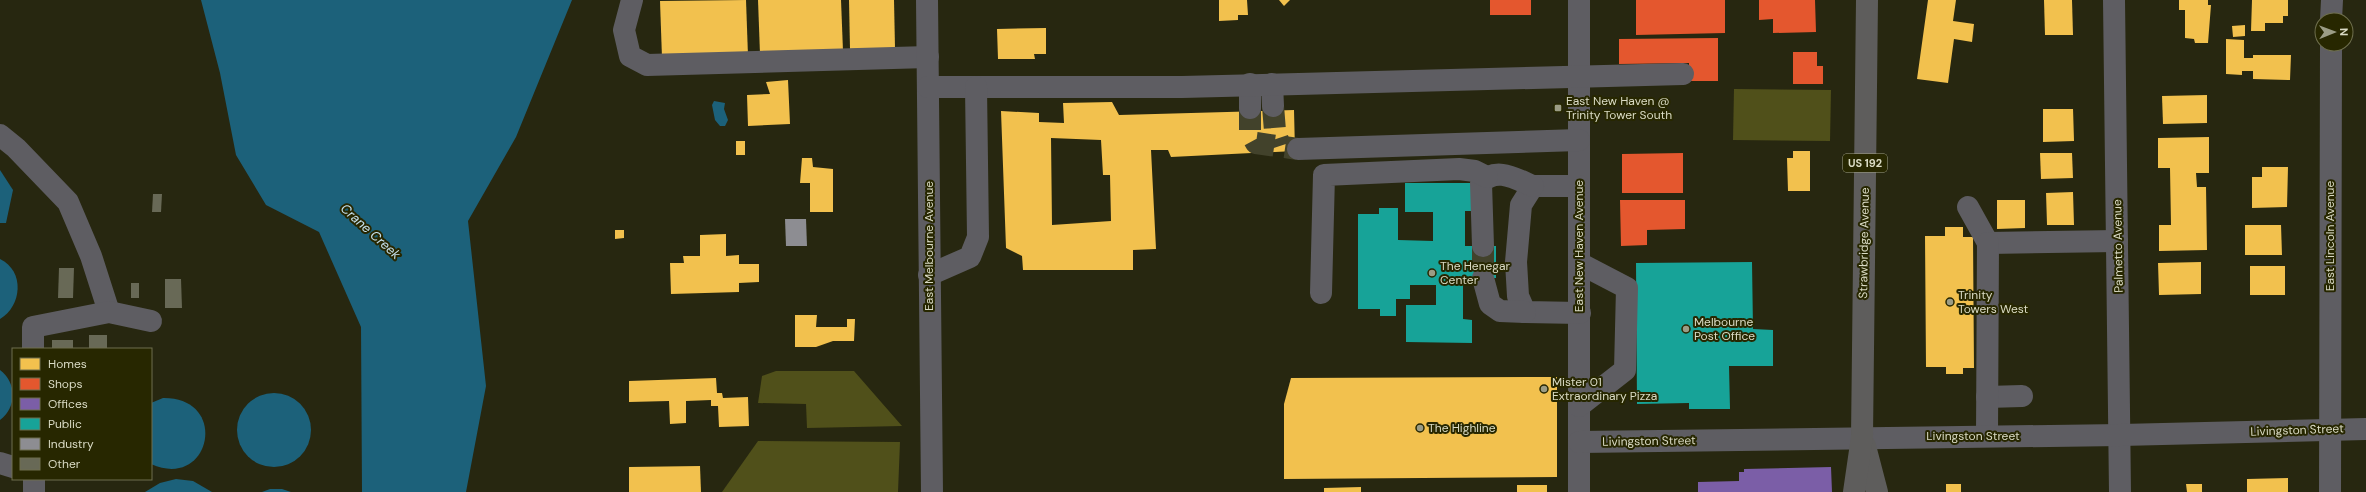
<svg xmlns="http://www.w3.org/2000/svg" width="2366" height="492" font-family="'DM Sans',sans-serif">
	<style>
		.green { fill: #50501a }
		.water { fill: #1c617a }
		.homes { fill: #f2c14e; fill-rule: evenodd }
		.shops { fill: #e4572e }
		.offices { fill: #7b5ea7 }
		.public { fill: #17a398 }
		.industry { fill: #8d8d92 }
		.building { fill: #686956 }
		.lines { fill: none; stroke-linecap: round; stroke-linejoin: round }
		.minor-tunnel { stroke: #42422b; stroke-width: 22; stroke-dasharray: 22 11; stroke-linecap: butt }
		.minor { stroke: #5e5d62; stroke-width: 22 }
		.major { stroke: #5e5d5c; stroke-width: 22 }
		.poi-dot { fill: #9b9c85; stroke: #272700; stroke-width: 1.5 }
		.labels { text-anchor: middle; stroke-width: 4; stroke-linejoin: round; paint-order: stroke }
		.shield { fill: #272700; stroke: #a4a589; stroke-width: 1 }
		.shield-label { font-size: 11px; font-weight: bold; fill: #dadbc4 }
		.poi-label { font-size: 12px; fill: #dadbc4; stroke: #272700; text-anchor: start }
		.street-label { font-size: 12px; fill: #dadbc4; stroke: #272700 }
		.water-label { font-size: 13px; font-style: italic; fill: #c6e1ee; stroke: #272700 }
	</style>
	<rect width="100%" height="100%" fill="#272710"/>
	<g class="green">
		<path d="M1734 89 1831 90 1830 141 1733 140Z"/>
		<path d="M776 371H854L902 426 807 428 806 404 758 403 762 376Z"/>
		<path d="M758 441 900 442 898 492H722Z"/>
	</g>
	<g class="water">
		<path d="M201 0H572L516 137 468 221 486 386 466 492H362L361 327 319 232 266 205 236 155 220 73Z"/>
		<path d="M714 101 725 103 724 109 728 120 725 126H720L715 120 712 105Z"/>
		<path d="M0 170 13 190 6 223H0Z"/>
		<path d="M0 259C25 271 22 306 0 319Z"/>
		<path d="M0 370C17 383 17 407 0 420Z"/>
		<circle cx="274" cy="430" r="37"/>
		<path d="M163 398C230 397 211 491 151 464V403Z"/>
		<path d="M176 479 193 481 212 492H145L160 483Z"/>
		<path d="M270 489H282L291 492H262Z"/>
	</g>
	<g class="homes">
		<path d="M746 0 748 56 662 58 660 1Z"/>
		<path d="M758 0H841L843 51 760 54Z"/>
		<path d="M849 0H894L895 48 850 49Z"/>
		<path d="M1219 0H1247L1248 15H1238V20L1219 21Z"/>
		<path d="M1279 0H1290L1284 6Z"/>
		<path d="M1928 0H1956L1953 21 1974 24 1972 42 1954 39 1948 83 1917 79Z"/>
		<path d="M2044 0H2072L2073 35H2045Z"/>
		<path d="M2179 0H2208V5H2211L2208 43H2195L2194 39 2185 38V10H2179Z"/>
		<path d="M2252 0H2288V16H2283V23H2265V31H2251Z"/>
		<path d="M2245 25V36L2233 37 2232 26Z"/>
		<path d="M1046 28V54H1034L1035 59H998L997 29Z"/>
		<path d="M2226 39 2244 40V58H2253V55H2291L2290 80 2253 79V71H2242V75L2226 74Z"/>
		<path d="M788 80 790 124 748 126 747 95 770 94 766 82Z"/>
		<path d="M2207 95V123L2163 124 2162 96Z"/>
		<path d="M1112 102 1119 115 1294 110 1295 151 1171 157 1168 150H1151L1156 249 1133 250V270H1023L1022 256 1006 248 1001 111 1039 113V122L1064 123 1063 103ZM1051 138 1101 140 1103 175H1110L1111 221 1052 225Z"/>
		<path d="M2043 109H2073L2074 141 2043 142Z"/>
		<path d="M2209 137V173H2196L2197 187H2206L2207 250 2159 251V225H2171L2170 168H2158V138Z"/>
		<rect x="736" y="141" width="9" height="14"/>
		<path d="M1793 151H1810V191H1788L1787 158H1793Z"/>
		<path d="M2040 153H2072L2073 178 2041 179Z"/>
		<path d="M802 158H812L813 167 833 169V212H810V183H800Z"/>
		<path d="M2262 167H2288L2287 207 2252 208V177H2262Z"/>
		<path d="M2073 192 2074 225H2047L2046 193Z"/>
		<path d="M1997 200H2025V228L1997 229Z"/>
		<path d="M2245 225H2281L2282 255H2245Z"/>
		<path d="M1945 227H1963V237H1973L1974 368H1963V374H1946V367H1926L1925 236H1945Z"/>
		<path d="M615 230H624V238L615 239Z"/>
		<path d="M726 234V256L739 255V264H759V282L739 283V292L671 294 670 263H684L683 256H700V235Z"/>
		<path d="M2201 262V294L2159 295 2158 263Z"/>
		<rect x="2250" y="266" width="35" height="29"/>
		<path d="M795 315H817L816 327H847V319H855L854 341H833L816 347H795Z"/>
		<path d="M1557 377V477L1284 479V404L1291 378Z"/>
		<path d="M716 378 717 393H722L723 398 748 397 749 426 719 427 718 406H711V400L686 401V423L670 424 669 401 629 402V381Z"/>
		<path d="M700 466 701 492H629V467Z"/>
		<path d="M2288 478V492H2247V479Z"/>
		<rect x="1946" y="484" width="15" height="8"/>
		<path d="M2186 484H2202V492H2187Z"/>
		<rect x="1517" y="485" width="30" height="7"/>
		<path d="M1361 487V492H1324V488Z"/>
	</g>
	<g class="shops">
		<rect x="1490" y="0" width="41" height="15"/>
		<path d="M1636 0H1725V33L1636 35Z"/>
		<path d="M1759 0H1815L1816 32 1773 33V19L1759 20Z"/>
		<path d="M1718 38V81H1689V63L1619 64V39Z"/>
		<path d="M1793 52H1817V66H1823V84H1793Z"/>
		<path d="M1683 153V193H1622V154Z"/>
		<path d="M1620 200H1685V229L1647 230V245L1621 246Z"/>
	</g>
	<path class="offices" d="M1831 467 1832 492H1698V482L1739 481V472H1744V469Z"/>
	<g class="public">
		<path d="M1405 183H1474V211H1465V246H1496V278H1463V319L1472 320V343L1406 342V305H1436V285H1410V299H1396V316H1380V309H1358V214H1379V208H1398V240L1433 241V212H1405Z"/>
		<path d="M1752 262 1753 329 1773 330V366H1729L1730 409H1689V403L1637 404 1636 263Z"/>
	</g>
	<path class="industry" d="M785 219H806L807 246H786Z"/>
	<g class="building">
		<path d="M153 194H162L161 212H152Z"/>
		<path d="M59 268H74L73 298H58Z"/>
		<path d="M165 279H181L182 308H165Z"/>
		<rect x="131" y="283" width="8" height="15"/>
		<rect x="89" y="335" width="18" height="14"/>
		<rect x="52" y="340" width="21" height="9"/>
	</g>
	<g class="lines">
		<g class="minor-tunnel">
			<path d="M1273 106 1275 131 1280 146"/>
			<path d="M1250 108V132L1256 143 1298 149"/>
			<path d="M1483 246V278"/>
		</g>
		<g class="minor">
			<path d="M632 0 624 30 630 56 647 65 928 57"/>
			<path d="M927 0 932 492"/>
			<path d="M1579 0V492"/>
			<path d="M2114 0 2120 492"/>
			<path d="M2331 20 2332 0"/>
			<path d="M1250 84V108"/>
			<path d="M1272 84 1273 106"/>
			<path d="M928 87H1182L1683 74"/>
			<path d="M0 135 16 148 68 202 91 256 109 312"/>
			<path d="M1298 149 1579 140"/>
			<path d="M1579 186H1533L1521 205 1516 262 1518 296 1525 312 1580 313"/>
			<path d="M1968 207 1988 243 2117 241"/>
			<path d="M1483 246 1481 183C1496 166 1516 179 1533 186"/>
			<path d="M1579 263 1627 288 1625 370 1579 406"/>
			<path d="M929 275 970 257 978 237 976 87"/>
			<path d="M1483 278 1490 304 1500 311 1525 312"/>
			<path d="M1321 293 1324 175 1459 169 1475 171 1487 177"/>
			<path d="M33 349V327L109 312 151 321"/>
			<path d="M1987 397 2022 396"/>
			<path d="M1987 436 1988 243"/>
			<path d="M1579 442 2121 435 2366 429"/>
			<path d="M0 463 13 467"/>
			<path d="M34 479V492"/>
			<path d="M2330 492 2331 44"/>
		</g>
		<g class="major">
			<path d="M1865 446 1877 492"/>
			<path d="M1854 492 1862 437 1867 0"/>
		</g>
	</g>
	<g class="poi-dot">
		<rect x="1554" y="104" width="8" height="8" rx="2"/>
		<circle cx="1432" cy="273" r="4"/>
		<circle cx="1950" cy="302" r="4"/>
		<circle cx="1686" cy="329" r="4"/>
		<circle cx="1544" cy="389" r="4"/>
		<circle cx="1420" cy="428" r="4"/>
	</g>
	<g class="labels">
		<rect class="shield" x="1843" y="154" width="44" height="18" rx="3"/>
		<g class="shield-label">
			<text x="1865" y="167">US 192</text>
		</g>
		<g class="poi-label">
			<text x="1566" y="105">East New Haven @<tspan x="1566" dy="14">Trinity Tower South</tspan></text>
			<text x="1440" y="270">The Henegar<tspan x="1440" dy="14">Center</tspan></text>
			<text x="1958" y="299">Trinity<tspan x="1958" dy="14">Towers West</tspan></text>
			<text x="1694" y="326">Melbourne<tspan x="1694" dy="14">Post Office</tspan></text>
			<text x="1552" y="386">Mister 01<tspan x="1552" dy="14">Extraordinary Pizza</tspan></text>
			<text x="1428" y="432">The Highline</text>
		</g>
		<g class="street-label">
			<text transform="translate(2330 236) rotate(-90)" y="4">East Lincoln Avenue</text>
			<text transform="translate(1864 243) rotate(-89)" y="4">Strawbridge Avenue</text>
			<text transform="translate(929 246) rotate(-90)" y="4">East Melbourne Avenue</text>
			<text transform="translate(1579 246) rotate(-90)" y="4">East New Haven Avenue</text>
			<text transform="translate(2118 246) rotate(-91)" y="4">Palmetto Avenue</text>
			<text transform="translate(2297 430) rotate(-2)" y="4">Livingston Street</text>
			<text x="1973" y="440">Livingston Street</text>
			<text transform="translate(1649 441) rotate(-1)" y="4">Livingston Street</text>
		</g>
		<g class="water-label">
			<text transform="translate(371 231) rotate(42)" y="5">Crane Creek</text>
		</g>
	</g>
	<rect x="12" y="348" width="140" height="132" fill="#272700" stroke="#6f6f4e"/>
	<rect x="20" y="358" width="20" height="12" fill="#f2c14e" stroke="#6f6f4e"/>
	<text x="48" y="368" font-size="12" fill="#dadbc4">Homes</text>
	<rect x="20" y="378" width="20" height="12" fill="#e4572e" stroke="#6f6f4e"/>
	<text x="48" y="388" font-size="12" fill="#dadbc4">Shops</text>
	<rect x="20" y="398" width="20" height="12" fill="#7b5ea7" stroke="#6f6f4e"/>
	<text x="48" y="408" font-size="12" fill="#dadbc4">Offices</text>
	<rect x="20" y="418" width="20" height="12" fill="#17a398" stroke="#6f6f4e"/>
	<text x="48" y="428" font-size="12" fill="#dadbc4">Public</text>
	<rect x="20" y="438" width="20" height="12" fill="#8d8d92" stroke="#6f6f4e"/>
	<text x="48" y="448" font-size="12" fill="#dadbc4">Industry</text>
	<rect x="20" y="458" width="20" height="12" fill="#686956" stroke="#6f6f4e"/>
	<text x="48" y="468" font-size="12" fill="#dadbc4">Other</text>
	<g transform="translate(2334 32) rotate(89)"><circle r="19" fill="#272700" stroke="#6f6f4e"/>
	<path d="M0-3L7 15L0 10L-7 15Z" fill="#9b9c85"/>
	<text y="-6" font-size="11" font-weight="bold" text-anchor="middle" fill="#dadbc4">N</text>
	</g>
</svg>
